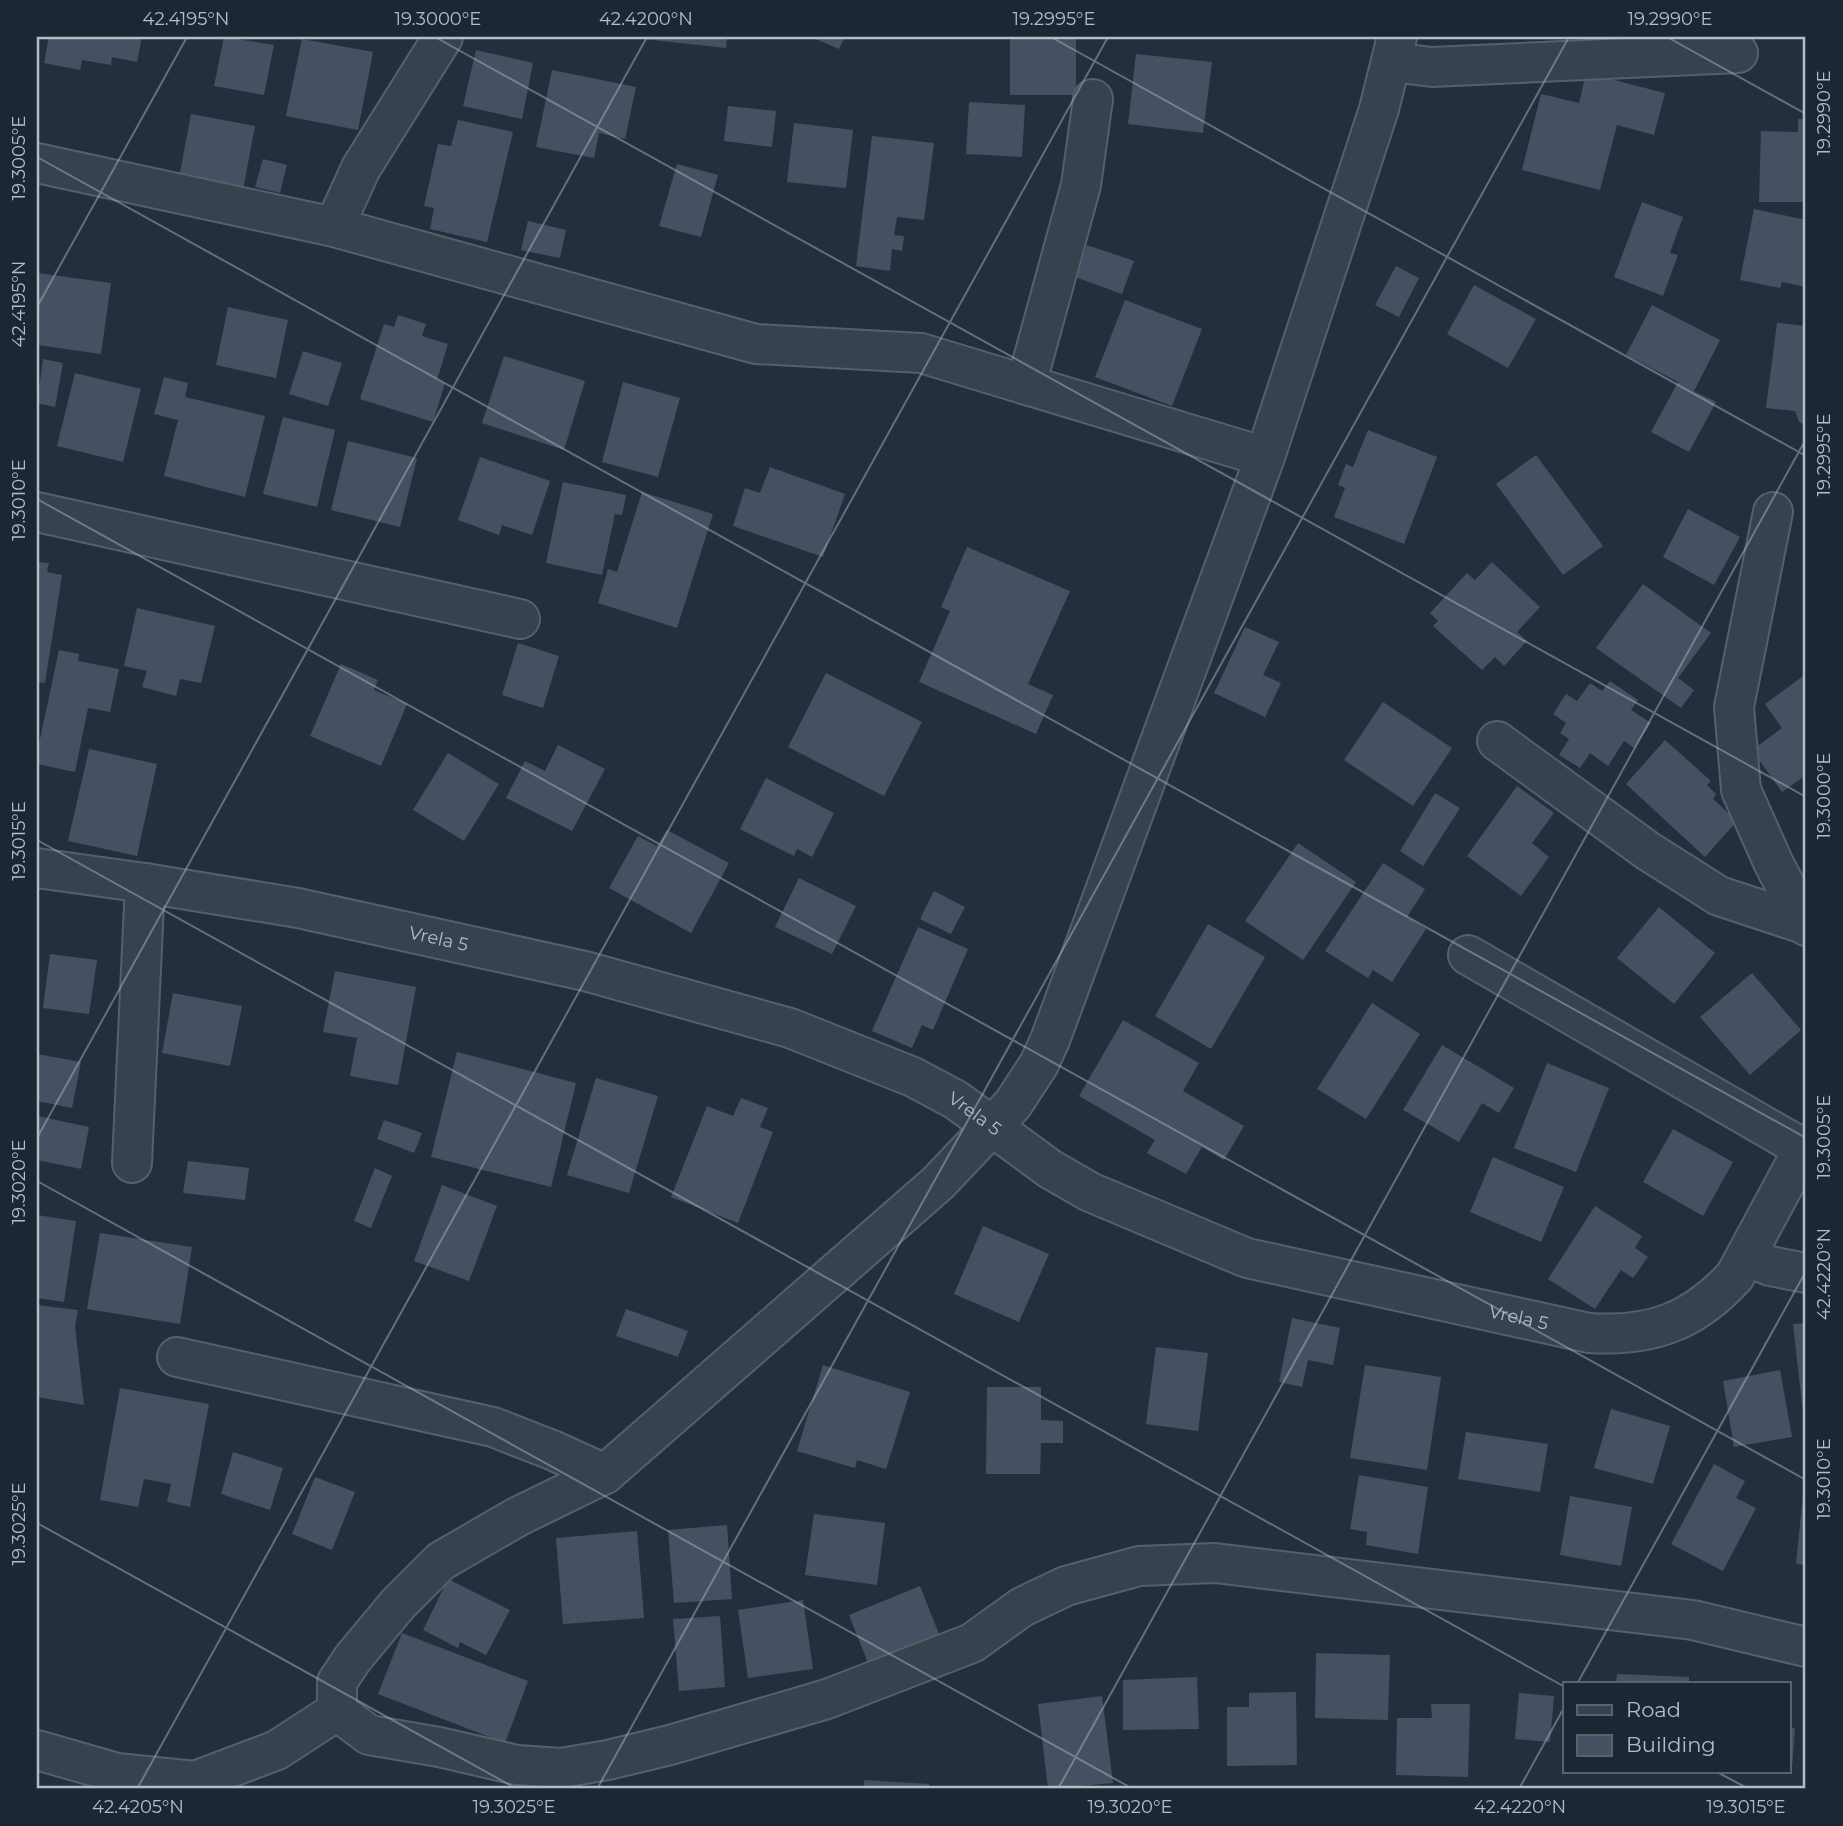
<svg xmlns="http://www.w3.org/2000/svg" width="1843" height="1826" font-family="Montserrat,sans-serif">
	<style>
		.building { fill: #455162 }
		.lines { fill: none; stroke-linecap: round; stroke-linejoin: round }
		.minor-casing { stroke: #565f6c; stroke-width: 42 }
		.minor { stroke: #38414e; stroke-width: 38 }
		.ticks { fill: none; stroke: #b4bcc9; stroke-width: 2; stroke-opacity: 0.45 }
		.labels { text-anchor: middle; stroke-width: 7; stroke-linejoin: round; paint-order: stroke }
		.street-label { font-size: 18px; fill: #b4bcc9; stroke: #1d2633 }
		.neatline { fill: none; stroke: #b4bcc9; stroke-width: 2.5 }
		.ticks-label { font-size: 18px; text-anchor: middle; fill: #b4bcc9 }
	</style>
	<rect width="100%" height="100%" fill="#242f3e"/>
	<g class="building">
		<path d="M49 37H142L137 62 112 57 111 65 82 60 80 70 44 63Z"/>
		<path d="M224 37 274 45 264 95 214 86Z"/>
		<path d="M643 37H727L726 48 643 39Z"/>
		<path d="M811 37H845L839 49Z"/>
		<rect x="1010" y="37" width="66" height="58"/>
		<path d="M302 39 373 52 358 130 286 116Z"/>
		<path d="M476 50 533 63 522 119 463 106Z"/>
		<path d="M1136 54 1212 62 1203 133 1128 124Z"/>
		<path d="M552 70 636 87 625 139 599 133 594 158 536 147Z"/>
		<path d="M1586 73 1665 93 1654 135 1617 125 1600 190 1522 170 1541 94 1579 103Z"/>
		<path d="M969 102 1025 105 1022 157 966 154Z"/>
		<path d="M728 106 776 111 772 147 724 141Z"/>
		<path d="M191 114 255 126 243 190 179 178Z"/>
		<path d="M1798 119H1806V202H1759L1761 131 1798 132Z"/>
		<path d="M458 120 513 132 487 242 430 229 434 208 424 206 438 144 451 146Z"/>
		<path d="M794 123 853 130 846 188 787 182Z"/>
		<path d="M872 136 934 143 924 220 897 217 894 235 904 236 902 251 892 249 890 271 856 266Z"/>
		<path d="M263 159 287 165 280 193 255 187Z"/>
		<path d="M677 164 718 175 701 237 659 226Z"/>
		<path d="M1642 202 1683 217 1670 253 1678 255 1663 296 1614 277Z"/>
		<path d="M1754 209 1806 220V287L1782 282 1780 288 1740 280Z"/>
		<path d="M528 221 566 230 560 258 521 250Z"/>
		<path d="M1087 245 1134 261 1122 294 1075 277Z"/>
		<path d="M1396 266 1419 278 1399 317 1375 305Z"/>
		<path d="M37 273 111 283 101 354 37 345Z"/>
		<path d="M1474 285 1536 319 1508 368 1447 334Z"/>
		<path d="M1125 300 1202 329 1172 406 1095 377Z"/>
		<path d="M1652 305 1720 340 1694 391 1716 402 1689 452 1651 432 1678 382 1626 355Z"/>
		<path d="M228 307 288 320 276 378 216 365Z"/>
		<path d="M398 315 426 324 422 336 448 344 437 380 445 383 433 422 360 399 384 324 394 327Z"/>
		<path d="M1777 323 1806 326V426L1799 422 1795 411 1766 408Z"/>
		<path d="M303 351 342 363 328 406 289 394Z"/>
		<path d="M504 356 585 381 564 450 482 423Z"/>
		<path d="M43 359 63 363 55 407 37 403Z"/>
		<path d="M75 373 141 389 123 462 57 446Z"/>
		<path d="M164 377 188 383 185 397 265 416 245 497 164 476 178 420 154 414Z"/>
		<path d="M623 382 680 398 658 477 602 462Z"/>
		<path d="M283 417 335 430 317 507 263 494Z"/>
		<path d="M1368 430 1437 457 1404 544 1334 517 1345 488 1338 485 1346 464 1353 467Z"/>
		<path d="M348 441 417 458 400 527 331 510Z"/>
		<path d="M1536 455 1603 546 1563 575 1496 484Z"/>
		<path d="M480 457 550 481 532 535 502 525 499 535 458 520Z"/>
		<path d="M770 467 845 494 823 557 733 526 745 488 760 493Z"/>
		<path d="M563 482 626 495 622 515 615 514 602 575 546 563Z"/>
		<path d="M642 492 713 514 677 628 598 603 608 569 617 572Z"/>
		<path d="M1688 509 1740 537 1714 585 1663 557Z"/>
		<path d="M967 547 1070 591 1028 684 1053 695 1036 734 919 682 950 611 941 607Z"/>
		<path d="M37 562 49 563 47 572 62 575 45 683 37 682Z"/>
		<path d="M1492 562 1540 607 1517 632 1527 641 1504 666 1495 657 1482 670 1433 626 1438 621 1430 613 1467 573 1475 580Z"/>
		<path d="M1643 584 1711 633 1678 678 1694 690 1681 708 1596 648Z"/>
		<path d="M137 608 215 626 201 683 180 679 176 696 142 687 147 671 124 666Z"/>
		<path d="M1245 627 1279 642 1263 675 1281 683 1265 717 1214 693Z"/>
		<path d="M518 643 559 656 543 708 502 695Z"/>
		<path d="M59 650 79 654 78 661 119 669 110 712 88 708 75 772 37 764V753Z"/>
		<path d="M341 664 378 680 374 690 407 704 381 766 310 736Z"/>
		<path d="M826 673 922 722 884 796 788 747Z"/>
		<path d="M1806 674V775L1782 792 1752 750 1782 728 1765 704Z"/>
		<path d="M1610 681 1638 700 1631 710 1651 723 1634 748 1624 741 1608 766 1590 753 1580 768 1559 755 1569 739 1560 733 1566 723 1553 714 1566 694 1577 701 1590 683 1602 691Z"/>
		<path d="M1383 702 1452 748 1413 806 1344 760Z"/>
		<path d="M1665 740 1711 781 1707 785 1716 794 1713 799 1737 821 1705 857 1626 784Z"/>
		<path d="M558 745 605 769 572 831 506 798 525 761 545 771Z"/>
		<path d="M89 749 157 764 137 856 68 841Z"/>
		<path d="M448 753 499 784 464 841 413 810Z"/>
		<path d="M766 778 834 813 812 857 797 849 794 856 740 829Z"/>
		<path d="M1517 786 1554 813 1532 843 1549 857 1521 896 1467 856Z"/>
		<path d="M1435 793 1460 808 1423 866 1400 851Z"/>
		<path d="M667 830 729 863 691 933 609 888 638 836 657 846Z"/>
		<path d="M1298 843 1356 882 1303 960 1245 921Z"/>
		<path d="M1383 863 1425 889 1407 917 1426 929 1392 982 1373 970 1368 978 1325 951Z"/>
		<path d="M799 878 856 906 832 954 775 927Z"/>
		<path d="M934 891 965 907 951 934 920 919Z"/>
		<path d="M1659 907 1715 953 1674 1004 1617 958Z"/>
		<path d="M1208 924 1265 957 1211 1049 1155 1016Z"/>
		<path d="M918 927 968 949 933 1030 922 1025 912 1048 872 1031Z"/>
		<path d="M50 954 97 960 89 1014 43 1008Z"/>
		<path d="M335 971 416 987 398 1085 350 1076 357 1038 323 1032Z"/>
		<path d="M1752 973 1801 1030 1750 1075 1700 1017Z"/>
		<path d="M173 993 242 1006 230 1066 162 1053Z"/>
		<path d="M1372 1003 1420 1034 1366 1119 1317 1089Z"/>
		<path d="M1123 1020 1199 1063 1183 1091 1244 1126 1224 1160 1202 1147 1186 1174 1147 1153 1155 1140 1079 1096Z"/>
		<path d="M1442 1045 1514 1088 1499 1113 1482 1103 1459 1142 1403 1110Z"/>
		<path d="M457 1052 576 1083 551 1187 431 1157Z"/>
		<path d="M37 1054 81 1062 72 1108 37 1101Z"/>
		<path d="M1547 1063 1609 1088 1576 1172 1514 1148Z"/>
		<path d="M596 1078 658 1096 629 1193 567 1175Z"/>
		<path d="M741 1098 768 1108 760 1127 773 1132 738 1223 671 1197 707 1106 733 1116Z"/>
		<path d="M38 1116 89 1127 81 1169 37 1160Z"/>
		<path d="M384 1120 422 1133 414 1153 377 1139Z"/>
		<path d="M1673 1129 1733 1162 1703 1216 1643 1182Z"/>
		<path d="M1493 1157 1564 1187 1541 1242 1470 1212Z"/>
		<path d="M188 1161 249 1168 245 1200 183 1193Z"/>
		<path d="M375 1168 392 1176 371 1228 354 1221Z"/>
		<path d="M442 1185 497 1206 469 1281 414 1261Z"/>
		<path d="M1595 1206 1642 1236 1635 1248 1648 1257 1633 1278 1621 1270 1595 1309 1548 1279Z"/>
		<path d="M37 1215 76 1221 64 1302 37 1298Z"/>
		<path d="M983 1226 1049 1254 1019 1322 954 1294Z"/>
		<path d="M100 1233 192 1247 180 1324 87 1309Z"/>
		<path d="M37 1305 78 1310 75 1326 84 1405 37 1397Z"/>
		<path d="M626 1309 688 1331 678 1357 616 1336Z"/>
		<path d="M1292 1318 1340 1328 1333 1365 1308 1360 1302 1387 1279 1382Z"/>
		<path d="M1806 1323V1413H1803L1793 1324Z"/>
		<path d="M1156 1347 1208 1353 1198 1431 1146 1424Z"/>
		<path d="M823 1365 910 1392 886 1469 857 1460 855 1468 797 1451Z"/>
		<path d="M1365 1365 1441 1377 1427 1470 1350 1458Z"/>
		<path d="M1780 1370 1792 1437 1734 1447 1723 1381Z"/>
		<path d="M987 1387H1041V1420L1063 1421V1443H1041L1040 1474H986Z"/>
		<path d="M120 1388 209 1404 190 1507 167 1502 171 1484 144 1479 138 1507 100 1500Z"/>
		<path d="M1611 1409 1670 1426 1653 1484 1594 1468Z"/>
		<path d="M1466 1432 1548 1444 1540 1492 1458 1479Z"/>
		<path d="M233 1452 283 1468 270 1510 221 1494Z"/>
		<path d="M1714 1464 1745 1481 1736 1498 1756 1508 1723 1571 1671 1544Z"/>
		<path d="M1359 1475 1428 1487 1418 1554 1366 1545 1367 1532 1350 1529Z"/>
		<path d="M315 1477 355 1492 332 1550 292 1534Z"/>
		<path d="M1804 1483H1806V1565L1796 1564Z"/>
		<path d="M1570 1496 1632 1507 1621 1566 1560 1555Z"/>
		<path d="M814 1514 885 1523 877 1585 805 1575Z"/>
		<path d="M727 1525 732 1599 674 1603 668 1530Z"/>
		<path d="M637 1531 644 1618 563 1624 556 1538Z"/>
		<path d="M448 1579 510 1610 486 1655 460 1642 458 1648 423 1630Z"/>
		<path d="M920 1586 939 1634 868 1663 849 1615Z"/>
		<path d="M803 1600 813 1669 748 1678 738 1610Z"/>
		<path d="M720 1616 725 1687 679 1691 673 1619Z"/>
		<path d="M402 1633 528 1681 505 1743 378 1694Z"/>
		<path d="M1316 1653 1390 1655 1388 1720 1315 1718Z"/>
		<path d="M1617 1674 1689 1677V1684H1616Z"/>
		<path d="M1197 1677 1199 1729 1123 1730V1680Z"/>
		<path d="M1296 1692 1297 1765 1227 1766V1707H1249V1693Z"/>
		<path d="M1519 1693 1554 1696 1550 1742 1515 1739Z"/>
		<path d="M1102 1696 1113 1783 1048 1789 1038 1704Z"/>
		<path d="M1431 1704H1470L1468 1777 1396 1775 1397 1718H1432Z"/>
		<path d="M1789 1728H1795L1792 1768H1789Z"/>
		<path d="M864 1780 929 1784V1789H864Z"/>
	</g>
	<g class="lines">
		<g class="minor-casing">
			<g id="minor">
				<path d="M1391 62 1432 67 1738 53"/>
				<path d="M37 163 334 227 756 344 921 353 1265 457"/>
				<path d="M334 227 361 168 443 37"/>
				<path d="M1026 385 1081 185 1093 99"/>
				<path d="M37 512 520 619"/>
				<path d="M1773 512 1734 707 1741 790 1773 862 1806 926"/>
				<path d="M1497 741 1648 851 1719 896 1804 924"/>
				<path id="s1" d="M37 868 145 883 298 908 585 971 790 1028 913 1077 956 1100 1050 1169 1090 1192 1247 1258 1589 1333C1651 1337 1693 1322 1735 1276L1806 1144"/>
				<path d="M1468 955 1804 1149"/>
				<path d="M132 1163 145 883"/>
				<path d="M1746 1256 1770 1266 1806 1273"/>
				<path d="M177 1357 493 1427 552 1450 605 1474"/>
				<path d="M337 1711V1682L353 1658 398 1604 441 1561 517 1517 605 1474 938 1183 1013 1104 1039 1064 1050 1040 1265 457 1379 109 1397 37"/>
				<path d="M337 1711 369 1735 439 1747 517 1765 561 1768 608 1760 670 1745 827 1699 972 1643 1022 1607 1066 1586 1139 1566 1215 1563 1693 1620 1806 1647"/>
				<path d="M37 1750 117 1773 195 1781 277 1750 337 1711"/>
			</g>
		</g>
		<use href="#minor" class="minor"/>
	</g>
	<path class="ticks" d="M435 37 1806 797M1051 37 1806 456M1667 37 1806 114M37 157 1806 1138M37 307 187 37M37 499 1806 1480M37 840 1565 1687M37 1138 647 37M37 1181 1133 1789M37 1523 517 1789M1577 1684 1806 1271M1717 1772 1749 1789M137 1789 1108 37M597 1789 1569 37M1058 1789 1806 439M1519 1789 1565 1706"/>
	<g class="labels">
		<g class="street-label">
			<text dy="6" stroke="none"><textPath href="#s1" startOffset="408">Vrela 5</textPath></text>
			<text dy="6" stroke="none"><textPath href="#s1" startOffset="975">Vrela 5</textPath></text>
			<text dy="6" stroke="none"><textPath href="#s1" startOffset="1563">Vrela 5</textPath></text>
		</g>
	</g>
	<rect width="1843" height="1826" fill="none" stroke="#1d2633" stroke-width="77"/>
	<rect x="1563" y="1682" width="228" height="91" fill="#1d2633" stroke="#59626f" stroke-width="2"/>
	<rect x="1577" y="1705" width="35" height="10" fill="#38414e" stroke="#59626f" stroke-width="2"/>
	<text x="1626" y="1717" font-size="21" fill="#b4bcc9">Road</text>
	<rect x="1577" y="1735" width="35" height="21" fill="#455162" stroke="#59626f" stroke-width="2"/>
	<text x="1626" y="1752" font-size="21" fill="#b4bcc9">Building</text>
	<rect x="38" y="38" width="1766" height="1749" class="neatline"/>
	<g class="ticks-label">
		<text x="186" y="25">42.4195°N</text>
		<text x="438" y="25">19.3000°E</text>
		<text x="646" y="25">42.4200°N</text>
		<text x="1054" y="25">19.2995°E</text>
		<text x="1670" y="25">19.2990°E</text>
		<text transform="translate(1824 113) rotate(-90)" y="6">19.2990°E</text>
		<text transform="translate(19 158) rotate(-90)" y="6">19.3005°E</text>
		<text transform="translate(19 304) rotate(-90)" y="6">42.4195°N</text>
		<text transform="translate(1824 455) rotate(-90)" y="6">19.2995°E</text>
		<text transform="translate(19 500) rotate(-90)" y="6">19.3010°E</text>
		<text transform="translate(1824 796) rotate(-90)" y="6">19.3000°E</text>
		<text transform="translate(19 841) rotate(-90)" y="6">19.3015°E</text>
		<text transform="translate(1824 1137) rotate(-90)" y="6">19.3005°E</text>
		<text transform="translate(19 1182) rotate(-90)" y="6">19.3020°E</text>
		<text transform="translate(1824 1274) rotate(-90)" y="6">42.4220°N</text>
		<text transform="translate(1824 1479) rotate(-90)" y="6">19.3010°E</text>
		<text transform="translate(19 1524) rotate(-90)" y="6">19.3025°E</text>
		<text x="138" y="1813">42.4205°N</text>
		<text x="514" y="1813">19.3025°E</text>
		<text x="1130" y="1813">19.3020°E</text>
		<text x="1520" y="1813">42.4220°N</text>
		<text x="1746" y="1813">19.3015°E</text>
	</g>
</svg>
